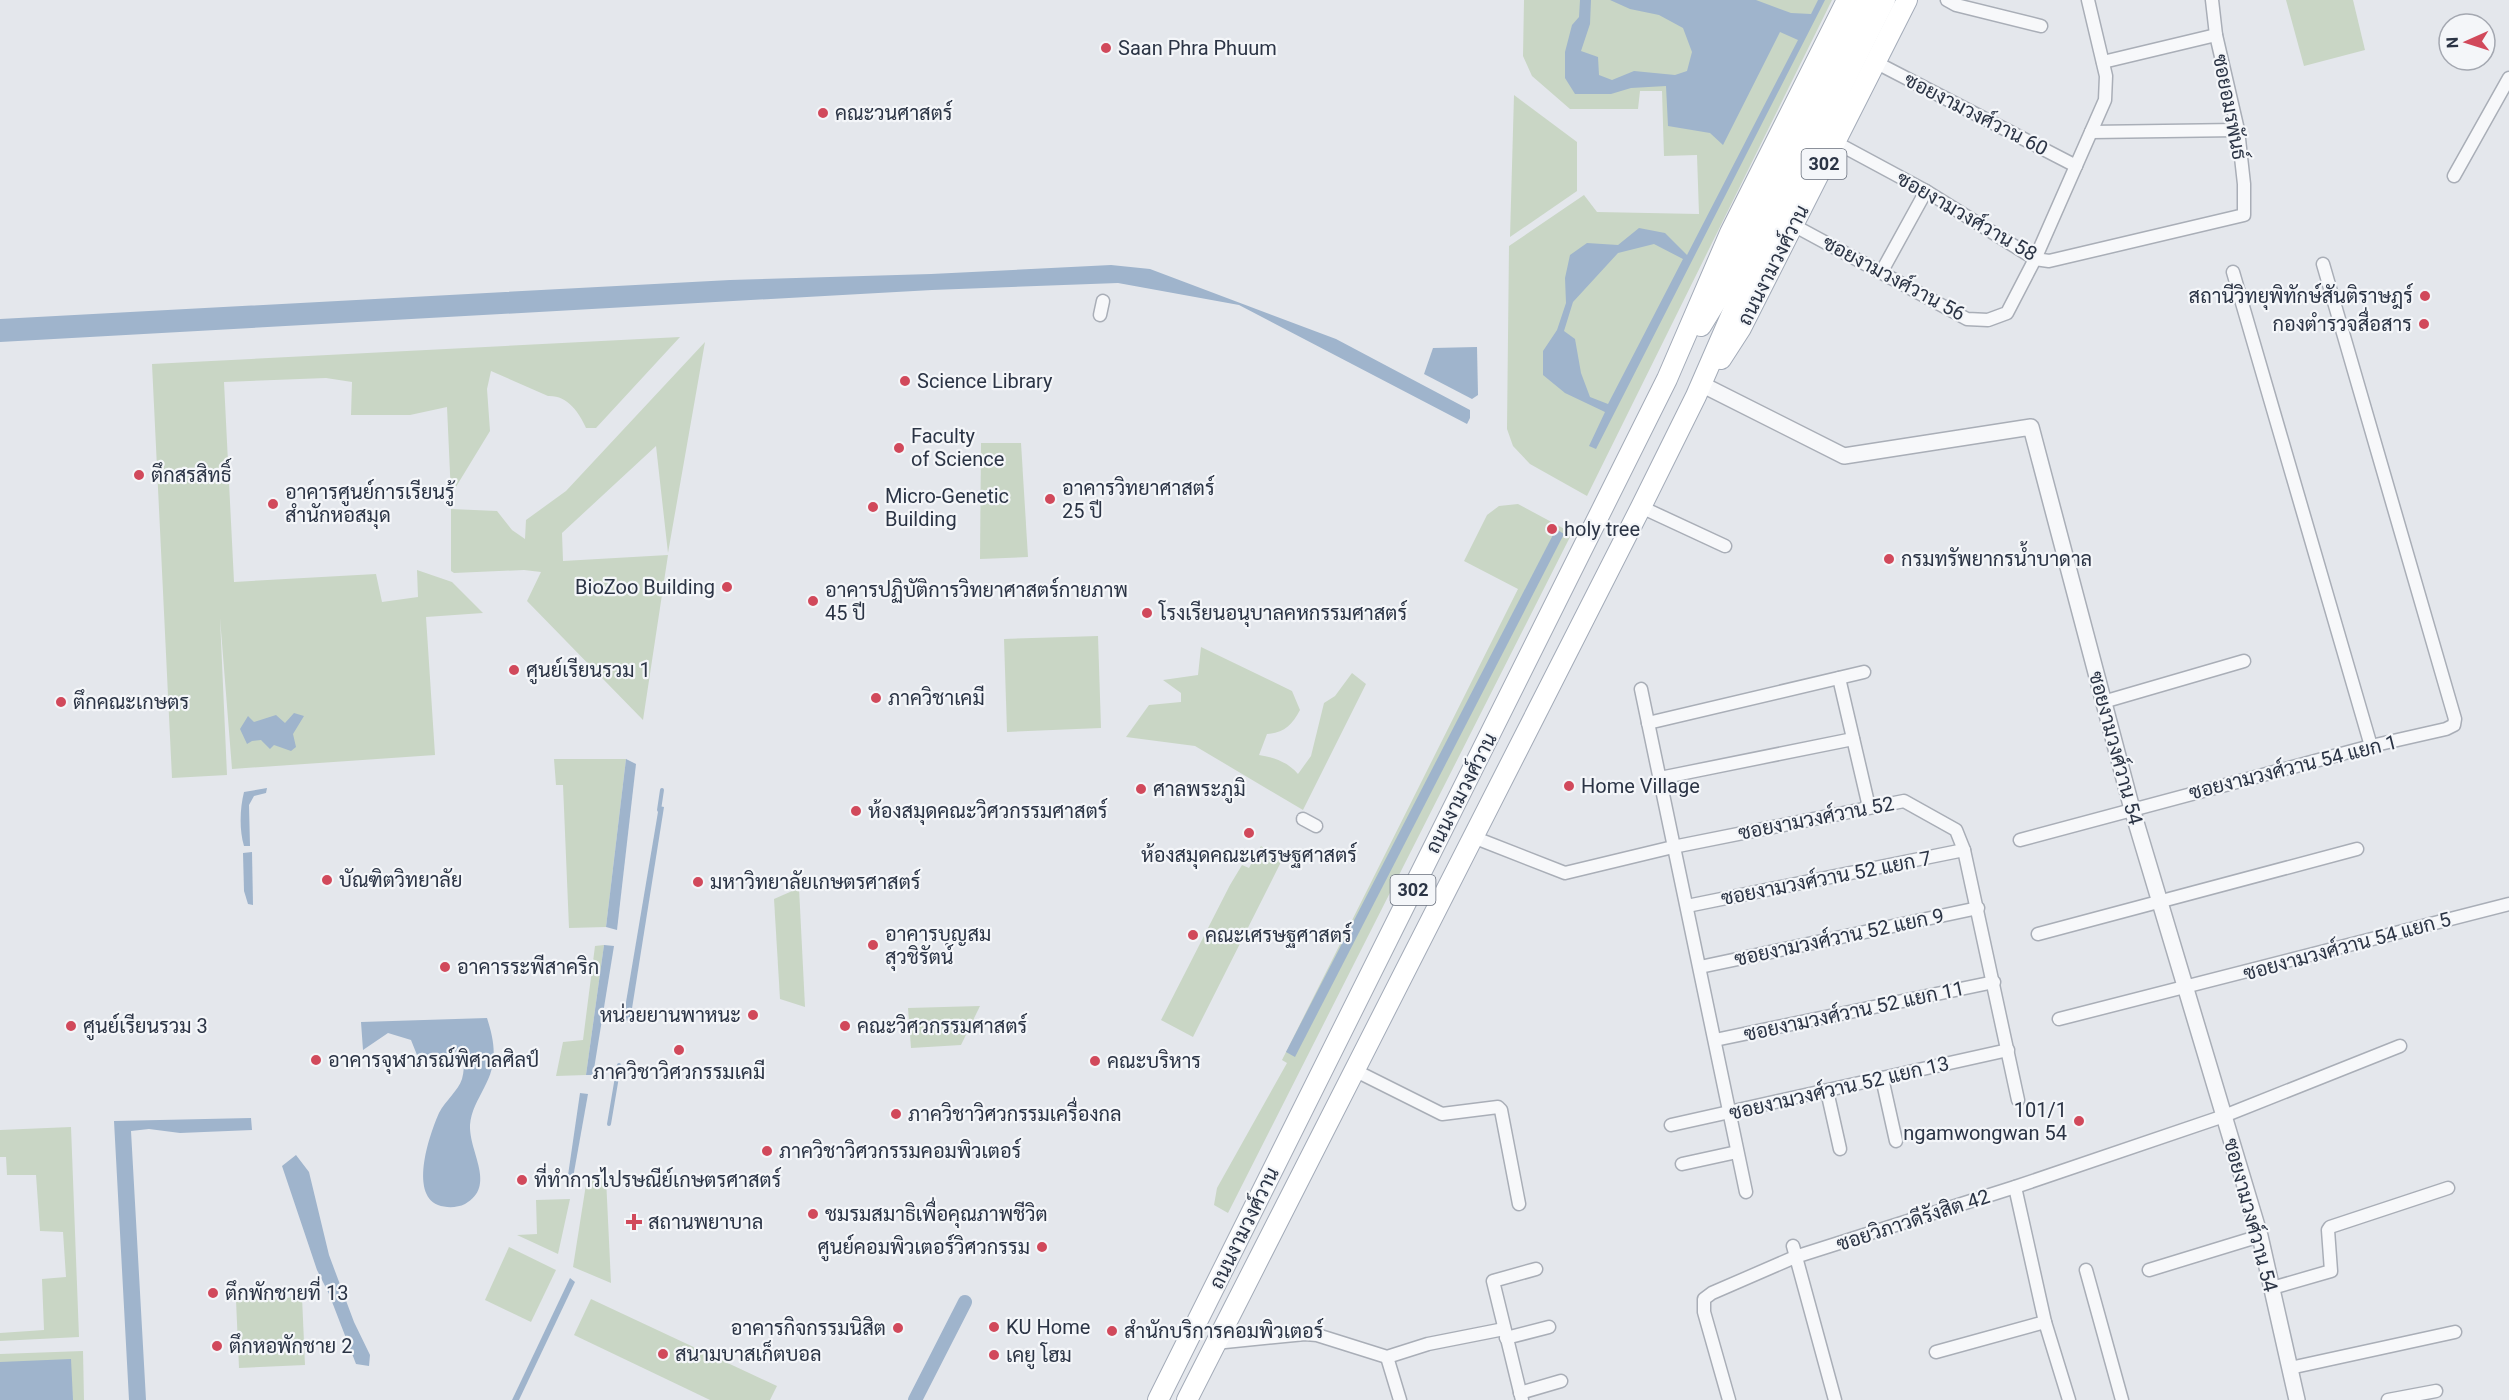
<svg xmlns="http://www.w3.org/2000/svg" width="2509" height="1400" font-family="Roboto,Sarabun,sans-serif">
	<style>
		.green { fill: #c9d6c5 }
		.water { fill: #9fb4cc; fill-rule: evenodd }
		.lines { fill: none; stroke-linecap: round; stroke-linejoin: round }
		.stream { stroke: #9fb4cc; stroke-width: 4 }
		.canal { stroke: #9fb4cc; stroke-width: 14 }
		.minor-casing { stroke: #a9aeb7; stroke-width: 15 }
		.tertiary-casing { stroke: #a9aeb7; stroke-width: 18 }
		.primary-casing { stroke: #a3abb8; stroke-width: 22 }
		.minor { stroke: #f7f8fa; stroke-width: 12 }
		.tertiary { stroke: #f7f8fa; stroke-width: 15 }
		.primary { stroke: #fff; stroke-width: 20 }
		.poi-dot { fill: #d1495b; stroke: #f4f6f9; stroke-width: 2 }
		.labels { text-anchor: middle; stroke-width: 4.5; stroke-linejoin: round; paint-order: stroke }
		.shield { fill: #f4f6f9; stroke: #676e7b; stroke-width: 1.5 }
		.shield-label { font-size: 18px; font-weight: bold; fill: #2b3445 }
		.poi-label { font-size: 20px; fill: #2b3445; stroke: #f4f6f9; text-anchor: start }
		.street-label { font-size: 20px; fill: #2b3445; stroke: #f4f6f9 }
	</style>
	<rect width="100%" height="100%" fill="#e4e7ec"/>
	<g class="green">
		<path d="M1524 0H1832L1587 496 1530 464 1513 446 1507 429 1509 246 1584 195 1597 212 1699 214 1697 155 1664 156 1662 91H1640L1638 109H1570L1532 76 1523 56Z"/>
		<path d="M2286 0H2353L2365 50 2304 66Z"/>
		<path d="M1514 95 1577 142V191L1510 237Z"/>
		<path d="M680 337 596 428H586C579 412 567 395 548 396L491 371 487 389 490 431 451 495 447 407 410 415H351L352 382 326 378 224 382 234 582 376 574 382 602 418 597 417 570 452 582 483 613 426 617 435 755 232 769 220 618 227 775 172 778 152 364Z"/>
		<path d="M705 342 668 553 656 446 562 533 563 561 668 555 643 720 527 601 541 572 524 570 454 573 451 571V509L497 511 512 530 525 539 526 520 566 491Z"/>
		<path d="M981 443H1021L1028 557 980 559Z"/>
		<path d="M1518 504 1572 533 1228 1213 1214 1205 1217 1188 1287 1063 1282 1060 1518 589 1464 561 1487 515 1499 506Z"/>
		<path d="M1098 636 1101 728 1007 732 1004 639Z"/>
		<path d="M1201 647 1292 691 1300 710C1292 725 1284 733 1267 734L1259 755C1273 757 1288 762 1298 774L1311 756 1324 703 1335 696 1352 673 1366 684 1303 810 1195 746 1126 737 1149 705 1181 702V693L1163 680 1198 675Z"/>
		<path d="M554 759H626L606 927 569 928 563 785H556Z"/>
		<path d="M1261 846 1281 862 1193 1037 1161 1020 1230 885 1242 865 1249 868Z"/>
		<path d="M799 888 805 1007 780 999 774 899Z"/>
		<path d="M604 945 586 1075 556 1076 563 1042 583 1040 595 946Z"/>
		<path d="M980 1006 961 1045 911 1048 908 1008Z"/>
		<path d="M71 1127 79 1337 0 1341V1333L44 1330 42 1279 66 1277 63 1232 40 1231 36 1175H7L6 1157H0V1130Z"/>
		<path d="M587 1178H606L611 1283 573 1267Z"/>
		<path d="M570 1199 558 1254 517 1235 537 1234 536 1200Z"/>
		<path d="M509 1247 556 1270 531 1322 485 1300Z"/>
		<path d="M302 1297 305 1365 239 1368 236 1300Z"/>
		<path d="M591 1299 777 1386 770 1400H710L574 1335Z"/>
		<path d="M83 1351 84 1400H0V1354Z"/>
	</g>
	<g class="water">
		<path d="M1580 0H1591L1590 24 1581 51 1598 57 1599 75 1612 80 1634 71 1675 75 1687 71 1692 52 1683 28 1659 15 1630 9 1610 0H1756L1791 13 1811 14 1818 0H1825L1596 449 1589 446 1605 412 1565 393 1543 375V351L1557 330 1566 303 1565 278 1570 255 1587 243 1618 245 1639 228 1665 233 1687 255 1798 40 1780 32 1723 145 1710 133 1668 126 1666 86 1631 88 1611 94H1575L1565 78V52L1572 25 1579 17ZM1654 244 1683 259 1608 404 1590 397 1581 373 1575 339 1564 331 1573 302 1618 253Z"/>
		<path d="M1111 265 1150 269 1336 339 1470 410V418L1467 424 1239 305 1118 283 932 290 0 342V319L730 280 931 274Z"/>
		<path d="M1477 347 1478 395 1472 399 1424 374 1433 348Z"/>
		<path d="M1556 529 1564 534 1295 1057 1286 1052Z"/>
		<path d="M294 713 304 716 293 734 296 747 291 751 274 745 270 749 261 740 252 741 247 744 240 729 248 716 254 722 276 715 285 723Z"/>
		<path d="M626 759 636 764 617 930 606 927Z"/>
		<path d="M267 788 266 793 254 796 249 805 250 846H244C239 829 240 808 244 792Z"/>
		<path d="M659 806 664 807 630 1021 623 1020Z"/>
		<path d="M252 852 253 905 248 904 244 891 243 853Z"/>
		<path d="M604 945 614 946 593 1075H586Z"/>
		<path d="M487 1018C495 1043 498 1063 484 1088 478 1100 471 1111 470 1125 469 1153 497 1186 465 1204 457 1208 446 1208 438 1205 409 1193 430 1133 439 1113 445 1101 458 1091 462 1079 464 1072 464 1063 465 1056L452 1050 435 1061 419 1060 411 1040 388 1033 363 1050 361 1022Z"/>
		<path d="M580 1093 588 1094 571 1189H566Z"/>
		<path d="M251 1118 252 1130 180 1133 149 1129 131 1131 146 1400H129L114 1121Z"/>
		<path d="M296 1155 309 1172 329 1255 354 1322 370 1355 369 1366 356 1364 329 1294 317 1270 282 1166Z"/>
		<path d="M570 1278 575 1282 519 1400H512Z"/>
		<path d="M71 1359 73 1400H0V1362Z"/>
	</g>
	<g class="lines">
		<g class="stream">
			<path d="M659 810 662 790"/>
			<path d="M609 1124 619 1065"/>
		</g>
		<path class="canal" d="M915 1400 965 1302"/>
		<g class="minor-casing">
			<g id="minor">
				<path d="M1947 0 1956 5 2041 26"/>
				<path d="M1875 62 2076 166"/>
				<path d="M2103 62 2216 35"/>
				<path d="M2091 132 2238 130"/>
				<path d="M1835 142 1926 191 2035 259 2049 261 2244 215V184L2238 130 2216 35 2212 0"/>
				<path d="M2454 176 2509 78"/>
				<path d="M1793 225 1967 319 1988 320 2007 313 2035 259 2105 100 2106 76 2088 0"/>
				<path d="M1882 271 1926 191"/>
				<path d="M2233 272 2371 746"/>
				<path d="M1100 315 1103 301"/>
				<path d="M1641 507 1725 546"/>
				<path d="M1839 678 1869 807"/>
				<path d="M1641 689 1746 1192"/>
				<path d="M2103 702 2244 661"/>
				<path d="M1648 723 1864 672"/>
				<path d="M1660 778 1853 739"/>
				<path d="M1303 819 1316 826"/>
				<path d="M1473 837 1565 873 1673 847 1904 801 1956 830 1964 850 2018 1100"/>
				<path d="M2020 840 2371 746 2446 729 2454 725 2455 719 2323 264"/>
				<path d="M1687 906 1964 850"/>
				<path d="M2038 934 2357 849"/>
				<path d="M1700 967 1978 908"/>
				<path d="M2059 1019 2509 904"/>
				<path d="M1715 1040 1994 982"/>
				<path d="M1356 1071 1442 1114 1498 1107 1501 1110 1519 1204"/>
				<path d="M1882 1078 1896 1141"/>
				<path d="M1827 1091 1840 1149"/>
				<path d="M1671 1125 2008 1050"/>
				<path d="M1682 1164 1737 1152"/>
				<path d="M2015 1187 2045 1322 2069 1400"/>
				<path d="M1793 1246 1835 1400"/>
				<path d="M2086 1270 2122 1400"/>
				<path d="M2149 1270 2260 1236"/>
				<path d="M2272 1288 2331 1271 2328 1230 2330 1227 2448 1188"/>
				<path d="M1506 1338 1549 1327"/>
				<path d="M1215 1343 1305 1334 1317 1335 1387 1357 1428 1344 1504 1329"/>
				<path d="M1936 1352 2045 1322"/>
				<path d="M1387 1357 1400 1400"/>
				<path d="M2290 1368 2455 1332"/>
				<path d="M1520 1393 1561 1381"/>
				<path d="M1522 1400 1493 1281 1536 1269"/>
				<path d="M1729 1400 1704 1312V1299L1712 1293 1795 1257 2015 1187 2224 1116 2400 1046"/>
				<path d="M2388 1400 2436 1391"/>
			</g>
		</g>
		<g class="tertiary-casing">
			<path id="tertiary" d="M1705 386 1844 456 2031 427 2132 809 2260 1236 2297 1400"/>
		</g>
		<g class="primary-casing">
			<g id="primary">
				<path d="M1701 326 1717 300 1868 0"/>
				<path d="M1721 359 1741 328 1907 0"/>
				<path d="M1158 1400 1667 379 1730 233 1847 0"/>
				<path d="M1187 1400 1641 507 1696 396 1760 249 1885 0"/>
			</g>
		</g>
		<use href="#minor" class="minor"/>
		<use href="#tertiary" class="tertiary"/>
		<use href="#primary" class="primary"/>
	</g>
	<g class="poi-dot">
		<circle cx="1106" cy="48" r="6"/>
		<circle cx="823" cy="113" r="6"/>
		<circle cx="2425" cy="296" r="6"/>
		<circle cx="2424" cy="324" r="6"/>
		<circle cx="905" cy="381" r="6"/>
		<circle cx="899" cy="448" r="6"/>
		<circle cx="139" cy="475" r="6"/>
		<circle cx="1050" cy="499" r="6"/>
		<circle cx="273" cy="504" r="6"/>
		<circle cx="873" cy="507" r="6"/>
		<circle cx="1552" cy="529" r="6"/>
		<circle cx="1889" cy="559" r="6"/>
		<circle cx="727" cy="587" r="6"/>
		<circle cx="813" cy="601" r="6"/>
		<circle cx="1147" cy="613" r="6"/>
		<circle cx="514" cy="670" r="6"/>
		<circle cx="876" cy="698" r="6"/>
		<circle cx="61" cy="702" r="6"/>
		<circle cx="1569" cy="786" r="6"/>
		<circle cx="1141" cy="789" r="6"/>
		<circle cx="856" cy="811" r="6"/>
		<circle cx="1249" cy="833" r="6"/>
		<circle cx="327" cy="880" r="6"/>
		<circle cx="698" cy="882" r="6"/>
		<circle cx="1193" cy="935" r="6"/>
		<circle cx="873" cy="945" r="6"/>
		<circle cx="445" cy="967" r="6"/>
		<circle cx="753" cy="1015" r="6"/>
		<circle cx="71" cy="1026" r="6"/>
		<circle cx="845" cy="1026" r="6"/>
		<circle cx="679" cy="1050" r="6"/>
		<circle cx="316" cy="1060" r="6"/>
		<circle cx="1095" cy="1061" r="6"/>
		<circle cx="896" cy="1114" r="6"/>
		<circle cx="2079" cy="1121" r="6"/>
		<circle cx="767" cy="1151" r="6"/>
		<circle cx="522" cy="1180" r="6"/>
		<circle cx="813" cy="1214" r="6"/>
		<path d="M631 1213h6v6h6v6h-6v6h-6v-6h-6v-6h6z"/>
		<circle cx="1042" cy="1247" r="6"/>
		<circle cx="213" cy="1293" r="6"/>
		<circle cx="994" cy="1327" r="6"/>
		<circle cx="898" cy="1328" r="6"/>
		<circle cx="1112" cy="1331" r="6"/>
		<circle cx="217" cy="1346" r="6"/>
		<circle cx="663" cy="1354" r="6"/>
		<circle cx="994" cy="1355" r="6"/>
	</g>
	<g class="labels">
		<g class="shield">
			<rect x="1801.5" y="149" width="45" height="30" rx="4.5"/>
			<rect x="1390.5" y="875" width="45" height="30" rx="4.5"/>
		</g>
		<g class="shield-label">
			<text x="1824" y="170">302</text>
			<text x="1413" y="896">302</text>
		</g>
		<g class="poi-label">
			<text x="1118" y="55">Saan Phra Phuum</text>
			<text x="835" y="120">คณะวนศาสตร์</text>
			<text x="2413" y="303" text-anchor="end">สถานีวิทยุพิทักษ์สันติราษฎร์</text>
			<text x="2412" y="331" text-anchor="end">กองตำรวจสื่อสาร</text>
			<text x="917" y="388">Science Library</text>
			<text x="911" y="443">Faculty<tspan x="911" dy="23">of Science</tspan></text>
			<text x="151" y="482">ตึกสรสิทธิ์</text>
			<text x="1062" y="495">อาคารวิทยาศาสตร์<tspan x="1062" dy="23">25 ปี</tspan></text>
			<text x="285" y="499">อาคารศูนย์การเรียนรู้<tspan x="285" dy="23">สำนักหอสมุด</tspan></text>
			<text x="885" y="503">Micro-Genetic<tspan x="885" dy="23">Building</tspan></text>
			<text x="1564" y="536">holy tree</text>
			<text x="1901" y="566">กรมทรัพยากรน้ำบาดาล</text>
			<text x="715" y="594" text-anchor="end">BioZoo Building</text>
			<text x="825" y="597">อาคารปฏิบัติการวิทยาศาสตร์กายภาพ<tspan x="825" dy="23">45 ปี</tspan></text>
			<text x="1159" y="620">โรงเรียนอนุบาลคหกรรมศาสตร์</text>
			<text x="526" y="677">ศูนย์เรียนรวม 1</text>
			<text x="888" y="705">ภาควิชาเคมี</text>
			<text x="73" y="709">ตึกคณะเกษตร</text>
			<text x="1581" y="793">Home Village</text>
			<text x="1153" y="796">ศาลพระภูมิ</text>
			<text x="868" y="818">ห้องสมุดคณะวิศวกรรมศาสตร์</text>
			<text x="1249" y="862" text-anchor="middle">ห้องสมุดคณะเศรษฐศาสตร์</text>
			<text x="339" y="887">บัณฑิตวิทยาลัย</text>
			<text x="710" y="889">มหาวิทยาลัยเกษตรศาสตร์</text>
			<text x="885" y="941">อาคารบุญสม<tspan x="885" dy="23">สุวชิรัตน์</tspan></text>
			<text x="1205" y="942">คณะเศรษฐศาสตร์</text>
			<text x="457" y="974">อาคารระพีสาคริก</text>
			<text x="741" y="1022" text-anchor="end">หน่วยยานพาหนะ</text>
			<text x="83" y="1033">ศูนย์เรียนรวม 3</text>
			<text x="857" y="1033">คณะวิศวกรรมศาสตร์</text>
			<text x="328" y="1067">อาคารจุฬาภรณ์พิศาลศิลป์</text>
			<text x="1107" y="1068">คณะบริหาร</text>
			<text x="679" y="1079" text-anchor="middle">ภาควิชาวิศวกรรมเคมี</text>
			<text x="2067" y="1117" text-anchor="end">101/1<tspan x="2067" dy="23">ngamwongwan 54</tspan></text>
			<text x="908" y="1121">ภาควิชาวิศวกรรมเครื่องกล</text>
			<text x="779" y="1158">ภาควิชาวิศวกรรมคอมพิวเตอร์</text>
			<text x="534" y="1187">ที่ทำการไปรษณีย์เกษตรศาสตร์</text>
			<text x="825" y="1221">ชมรมสมาธิเพื่อคุณภาพชีวิต</text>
			<text x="648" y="1229">สถานพยาบาล</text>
			<text x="1030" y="1254" text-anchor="end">ศูนย์คอมพิวเตอร์วิศวกรรม</text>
			<text x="225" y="1300">ตึกพักชายที่ 13</text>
			<text x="1006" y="1334">KU Home</text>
			<text x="886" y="1335" text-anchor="end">อาคารกิจกรรมนิสิต</text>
			<text x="1124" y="1338">สำนักบริการคอมพิวเตอร์</text>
			<text x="229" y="1353">ตึกหอพักชาย 2</text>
			<text x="675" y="1361">สนามบาสเก็ตบอล</text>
			<text x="1006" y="1362">เคยู โฮม</text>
		</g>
		<g class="street-label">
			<text transform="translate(2230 107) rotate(79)" y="7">ซอยอมรพันธ์</text>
			<text transform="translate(1976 114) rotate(27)" y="7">ซอยงามวงศ์วาน 60</text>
			<text transform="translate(1967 216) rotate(30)" y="7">ซอยงามวงศ์วาน 58</text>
			<text transform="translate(1773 265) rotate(-63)" y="7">ถนนงามวงศ์วาน</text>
			<text transform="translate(1894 278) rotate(28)" y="7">ซอยงามวงศ์วาน 56</text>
			<text transform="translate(2116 748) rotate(75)" y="7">ซอยงามวงศ์วาน 54</text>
			<text transform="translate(2293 767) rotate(-14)" y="7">ซอยงามวงศ์วาน 54 แยก 1</text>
			<text transform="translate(1461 793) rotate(-63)" y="7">ถนนงามวงศ์วาน</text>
			<text transform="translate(1816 818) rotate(-11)" y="7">ซอยงามวงศ์วาน 52</text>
			<text transform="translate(1826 878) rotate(-11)" y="7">ซอยงามวงศ์วาน 52 แยก 7</text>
			<text transform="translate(1839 937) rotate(-12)" y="7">ซอยงามวงศ์วาน 52 แยก 9</text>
			<text transform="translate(2347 946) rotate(-15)" y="7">ซอยงามวงศ์วาน 54 แยก 5</text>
			<text transform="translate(1854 1011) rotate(-12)" y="7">ซอยงามวงศ์วาน 52 แยก 11</text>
			<text transform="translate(1839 1088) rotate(-13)" y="7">ซอยงามวงศ์วาน 52 แยก 13</text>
			<text transform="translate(2251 1215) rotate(75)" y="7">ซอยงามวงศ์วาน 54</text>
			<text transform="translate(1913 1220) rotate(-18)" y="7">ซอยวิภาวดีรังสิต 42</text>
			<text transform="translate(1244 1228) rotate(-64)" y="7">ถนนงามวงศ์วาน</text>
		</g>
	</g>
	<g transform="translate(2467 42) rotate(267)"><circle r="28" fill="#f4f6f9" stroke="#a4a8b1" stroke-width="1.5"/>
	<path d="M0-4.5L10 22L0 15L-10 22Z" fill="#d1495b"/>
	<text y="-9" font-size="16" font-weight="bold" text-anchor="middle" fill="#2b3445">N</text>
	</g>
</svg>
